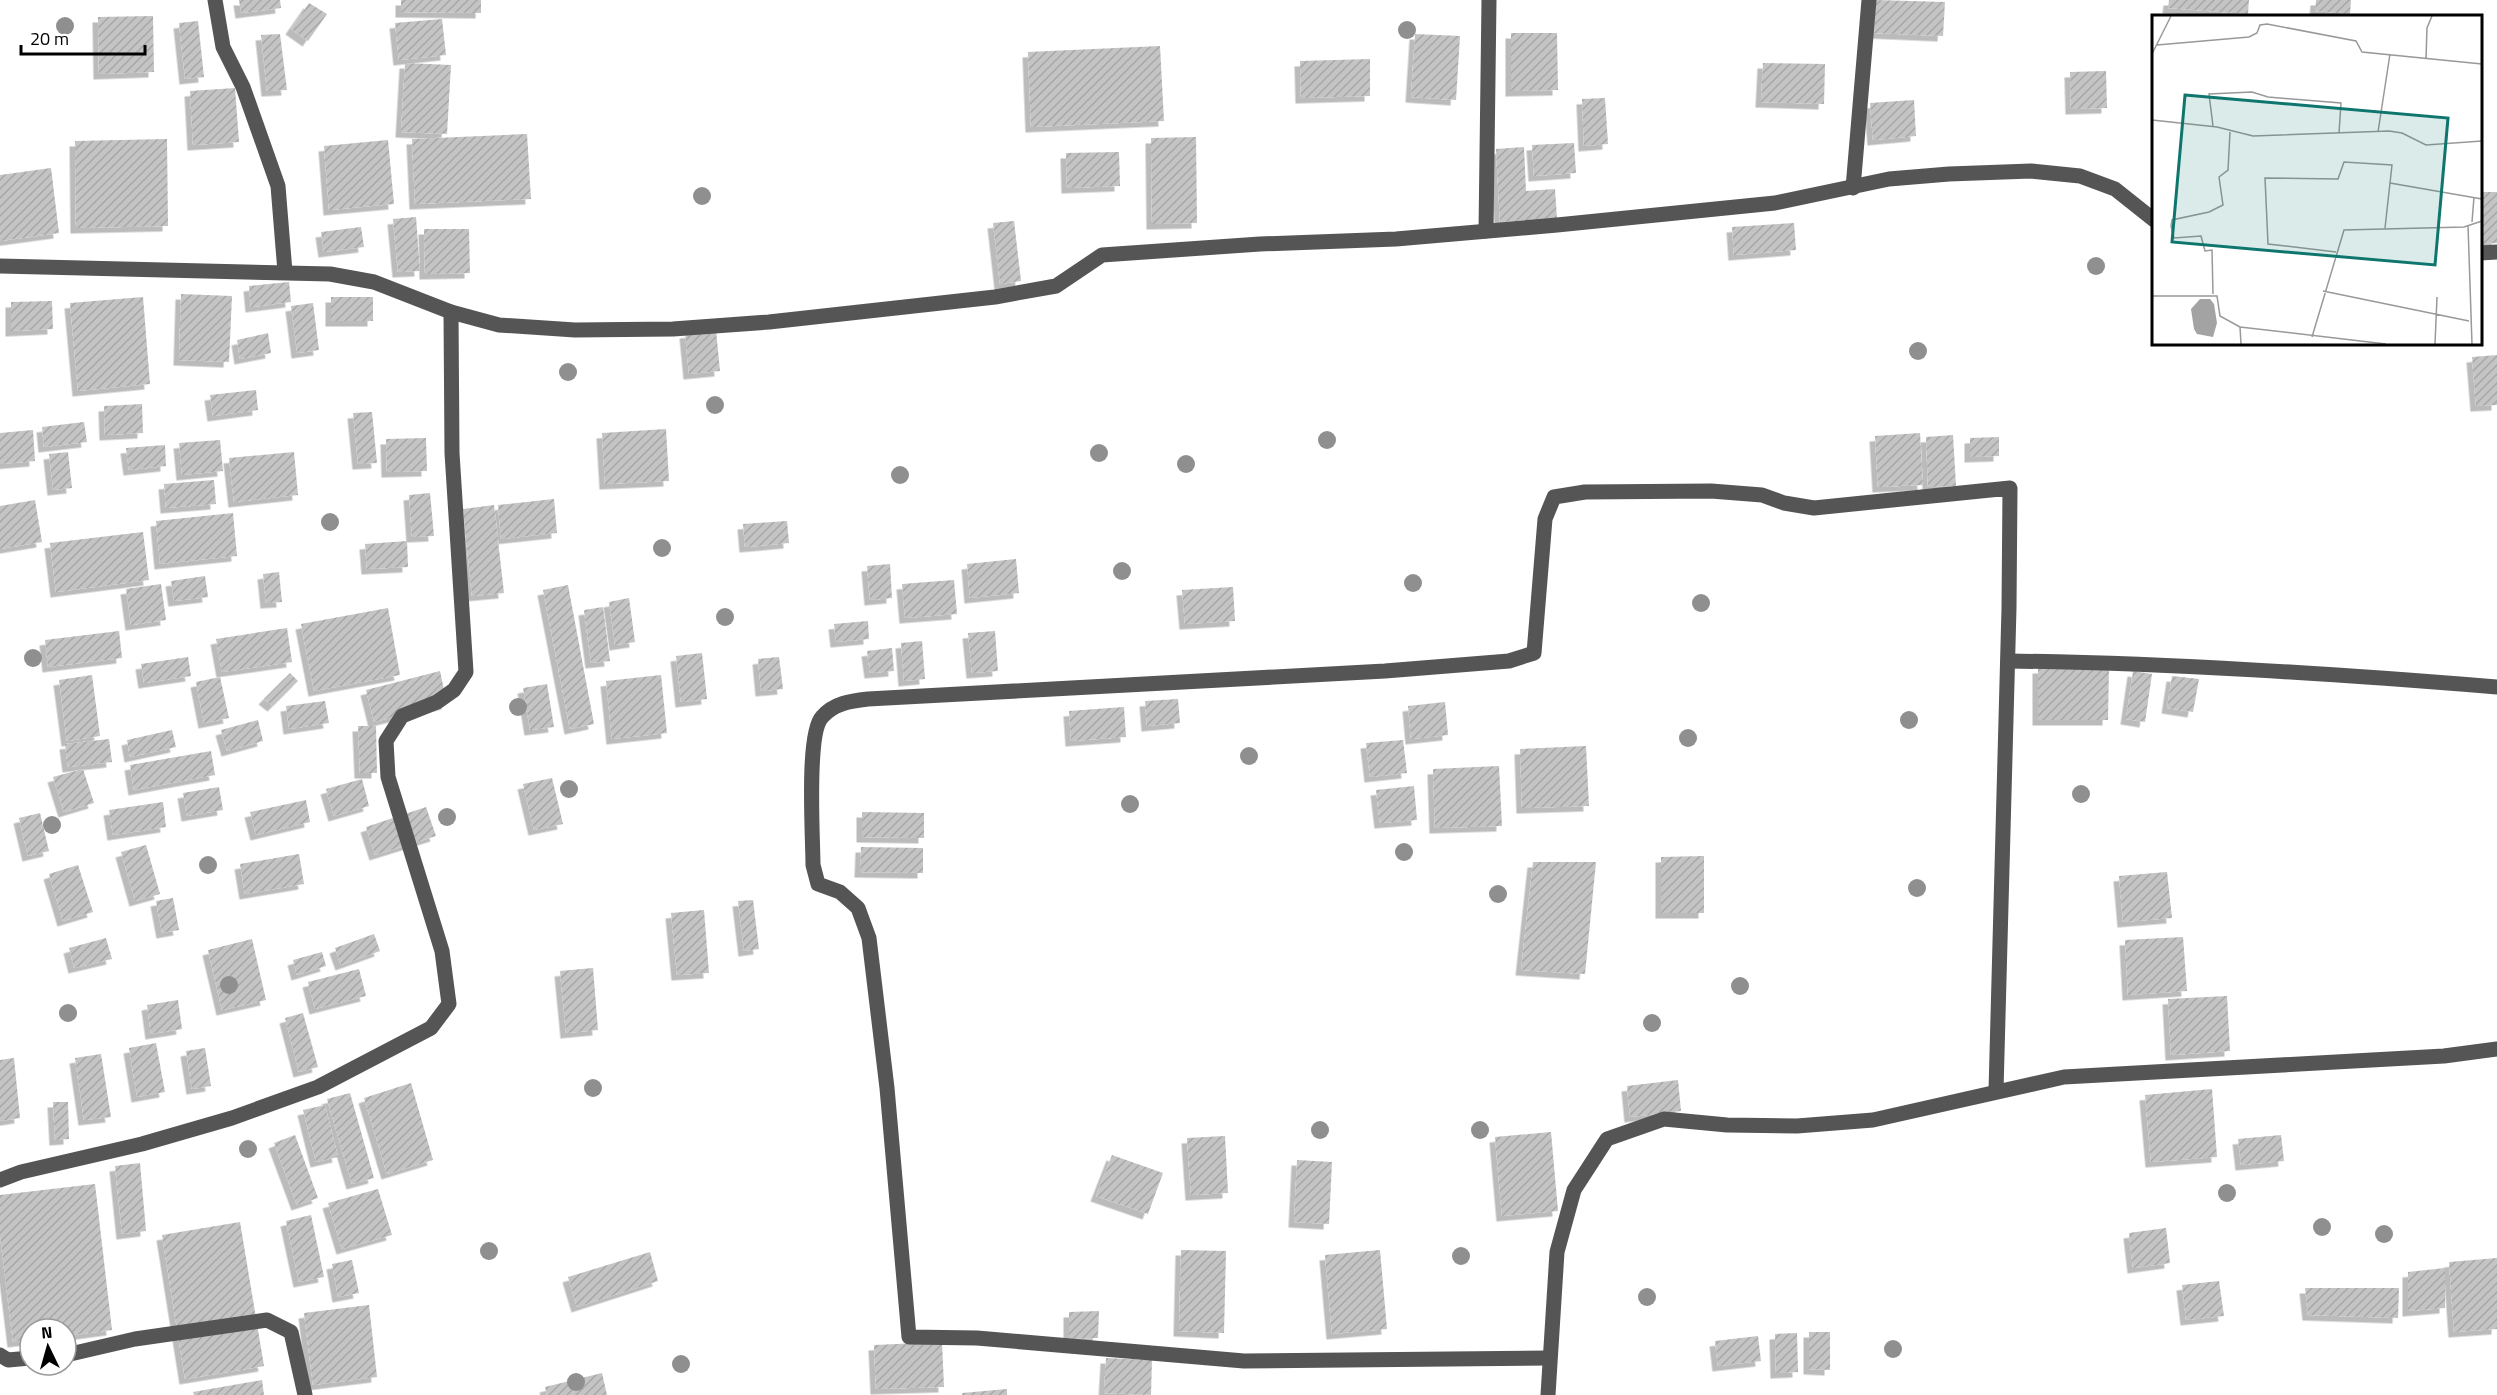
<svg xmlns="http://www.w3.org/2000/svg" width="2497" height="1395" font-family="'Titillium Web',sans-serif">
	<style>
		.building { fill: url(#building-hatch); filter: url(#shadow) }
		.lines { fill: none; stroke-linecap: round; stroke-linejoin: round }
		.minor { stroke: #555; stroke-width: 15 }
		.tree { fill: #8f8f8f }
		.inset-road { fill: none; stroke: #999; stroke-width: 1.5 }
		.view { fill: #0f766e; fill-opacity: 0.15; stroke: #0f766e; stroke-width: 3 }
		.inset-edge { fill: none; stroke: #000; stroke-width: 3 }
	</style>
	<defs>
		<pattern id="building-hatch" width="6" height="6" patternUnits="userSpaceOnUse" patternTransform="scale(1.5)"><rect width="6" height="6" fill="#c4c4c4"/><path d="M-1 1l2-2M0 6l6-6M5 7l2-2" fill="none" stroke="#a7a7a7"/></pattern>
		<filter id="shadow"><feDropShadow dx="-5.5" dy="5.5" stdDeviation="0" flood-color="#0004"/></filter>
	</defs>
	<rect width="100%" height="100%" fill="#fff"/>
	<g class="building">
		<path d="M239 0H280L281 8 241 13Z"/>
		<path d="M401 0H481V13L401 12Z"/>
		<path d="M1876 0 1945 2 1943 36 1874 33Z"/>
		<path d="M2169 0H2249L2248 14 2168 8Z"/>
		<path d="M2316 0H2351L2350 14 2315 11Z"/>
		<path d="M309 3 327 14 308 41 291 29Z"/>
		<path d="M153 16 154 72 99 74 98 17Z"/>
		<path d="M442 19 446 55 399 60 395 23Z"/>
		<path d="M198 21 204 77 185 79 179 23Z"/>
		<path d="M1511 33H1557L1558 90 1511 91Z"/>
		<path d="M280 34 287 90 267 91 261 35Z"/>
		<path d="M1415 34 1460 36 1456 100 1411 97Z"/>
		<path d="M1160 46 1164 121 1031 127 1028 52Z"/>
		<path d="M1370 59V96L1301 98 1300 61Z"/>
		<path d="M405 63 451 65 447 134 401 132Z"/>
		<path d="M1763 63 1825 64 1824 104 1761 102Z"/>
		<path d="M2106 71 2107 108 2071 109 2070 72Z"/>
		<path d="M235 88 239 142 193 145 190 91Z"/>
		<path d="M1605 98 1608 144 1584 146 1582 99Z"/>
		<path d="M1914 100 1916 136 1873 140 1870 103Z"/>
		<path d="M527 134 531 199 415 204 412 139Z"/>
		<path d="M1196 137 1197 223 1152 224 1151 138Z"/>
		<path d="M167 139 168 226 76 228 75 141Z"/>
		<path d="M388 140 394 204 329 210 324 146Z"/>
		<path d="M1574 143 1576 173 1534 176 1532 145Z"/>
		<path d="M1524 147 1526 191 1555 189 1557 218 1500 222 1496 149Z"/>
		<path d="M1119 152 1120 186 1067 188 1066 153Z"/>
		<path d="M51 168 59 233 0 241V175Z"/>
		<path d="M2481 192H2497V243L2483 244Z"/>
		<path d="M416 217 420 271 398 272 393 219Z"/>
		<path d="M1014 221 1021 281 1000 284 993 223Z"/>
		<path d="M1794 223 1796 250 1734 255 1732 227Z"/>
		<path d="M361 227 364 247 324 252 321 232Z"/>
		<path d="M424 229H469L470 273 425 274Z"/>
		<path d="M289 282 291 302 251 307 249 286Z"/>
		<path d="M181 294 232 296 229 362 179 360Z"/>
		<path d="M143 297 150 384 78 391 70 303Z"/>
		<rect x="331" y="297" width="42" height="24"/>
		<path d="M52 301 53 329 11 331V302Z"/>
		<path d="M313 303 319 350 297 353 291 306Z"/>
		<path d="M716 330 720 371 689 374 685 333Z"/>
		<path d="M268 333 271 353 240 359 237 340Z"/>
		<path d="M2497 355V405L2476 406 2472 357Z"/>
		<path d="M256 390 258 410 213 416 210 395Z"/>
		<path d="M142 404 143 433 105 435 104 406Z"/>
		<path d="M372 412 377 463 358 464 353 413Z"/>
		<path d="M84 422 87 442 44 447 42 427Z"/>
		<path d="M666 429 669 481 605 484 602 433Z"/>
		<path d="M33 430 35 461 0 464V433Z"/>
		<path d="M1920 433 1923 485 1878 487 1875 436Z"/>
		<path d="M1953 435 1956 486 1928 487 1926 437Z"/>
		<path d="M1999 437V456L1970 457V438Z"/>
		<path d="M426 438 427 471 387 472 386 439Z"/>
		<path d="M220 440 223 471 182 475 179 443Z"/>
		<path d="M165 445 166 466 129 470 126 448Z"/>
		<path d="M68 452 72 488 53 490 49 454Z"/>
		<path d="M294 452 298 495 234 502 229 458Z"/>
		<path d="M214 480 216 504 166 508 164 484Z"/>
		<path d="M430 493 434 536 412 537 409 495Z"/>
		<path d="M554 499 557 533 501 539 498 505Z"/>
		<path d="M35 500 42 542 0 549V506Z"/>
		<path d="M494 505 504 593 472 596 463 509Z"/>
		<path d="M233 513 237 556 160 564 156 521Z"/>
		<path d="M787 521 789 543 745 547 743 524Z"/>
		<path d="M143 532 149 580 56 592 50 543Z"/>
		<path d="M407 541 408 567 367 569 365 544Z"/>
		<path d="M1016 559 1019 593 970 598 967 564Z"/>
		<path d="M890 564 892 598 870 600 867 566Z"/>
		<path d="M279 572 282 602 266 603 263 574Z"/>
		<path d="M205 576 208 597 174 601 171 581Z"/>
		<path d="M954 580 957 614 905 618 902 584Z"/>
		<path d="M161 584 166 620 131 625 126 589Z"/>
		<path d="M568 585 594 724 570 729 543 590Z"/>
		<path d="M1233 587 1235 621 1185 624 1182 590Z"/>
		<path d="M629 598 635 642 615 645 609 602Z"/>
		<path d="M603 607 610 661 591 663 584 610Z"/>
		<path d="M388 608 400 675 314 691 301 624Z"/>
		<path d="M868 621 869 639 836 642 834 624Z"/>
		<path d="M287 628 292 662 222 672 216 639Z"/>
		<path d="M119 631 122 658 48 667 45 640Z"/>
		<path d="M995 631 998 671 972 673 968 633Z"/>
		<path d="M922 641 925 679 904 681 901 643Z"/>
		<path d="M892 648 894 671 870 673 867 651Z"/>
		<path d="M702 653 707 699 681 702 676 656Z"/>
		<path d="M188 657 191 676 144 683 141 664Z"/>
		<path d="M779 657 783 689 761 691 758 659Z"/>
		<path d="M2038 668H2109L2108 720H2038Z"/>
		<path d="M440 671 447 704 374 722 366 690Z"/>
		<path d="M2133 671 2152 674 2145 722 2126 719Z"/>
		<path d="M290 673 298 681 273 706 264 699Z"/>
		<path d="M92 675 100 736 67 741 59 680Z"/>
		<path d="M661 675 667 733 612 739 606 681Z"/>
		<path d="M2172 676 2199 679 2193 712 2167 708Z"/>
		<path d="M220 677 229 718 204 723 196 682Z"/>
		<path d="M547 684 554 727 530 730 523 688Z"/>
		<path d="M1178 699 1180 723 1147 726 1145 701Z"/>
		<path d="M325 701 329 723 289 729 286 706Z"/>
		<path d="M1445 702 1448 735 1411 739 1408 706Z"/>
		<path d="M1124 707 1126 737 1071 741 1069 711Z"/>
		<path d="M258 720 263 741 227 751 221 730Z"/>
		<path d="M358 726H376L377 773H360Z"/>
		<path d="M172 730 176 747 130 757 127 740Z"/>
		<path d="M109 739 112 762 68 767 65 744Z"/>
		<path d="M1403 740 1407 773 1370 777 1366 743Z"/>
		<path d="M1586 746 1589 806 1522 808 1520 749Z"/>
		<path d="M211 751 215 775 134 790 130 765Z"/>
		<path d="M1499 766 1502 826 1435 828 1433 769Z"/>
		<path d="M83 769 94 803 64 812 53 777Z"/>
		<path d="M552 778 563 824 534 830 523 784Z"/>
		<path d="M362 779 369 806 334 816 326 789Z"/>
		<path d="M1414 786 1417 820 1380 823 1376 790Z"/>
		<path d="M219 787 223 810 187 816 183 793Z"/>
		<path d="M306 800 310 822 256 835 250 812Z"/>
		<path d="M163 802 166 827 113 835 109 810Z"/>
		<path d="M426 807 436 836 375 855 366 827Z"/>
		<path d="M862 812 924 813V838L862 837Z"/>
		<path d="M40 813 49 851 28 856 19 818Z"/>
		<path d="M146 845 160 894 135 901 121 852Z"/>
		<path d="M861 847 923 848V873L860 872Z"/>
		<path d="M299 854 304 884 245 894 240 864Z"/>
		<path d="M1704 856V913H1661V857Z"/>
		<path d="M1533 862H1596L1585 974 1521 970Z"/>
		<path d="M78 865 93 912 63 921 49 874Z"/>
		<path d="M2167 872 2172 918 2123 922 2119 876Z"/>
		<path d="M173 898 179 930 162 933 156 901Z"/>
		<path d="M753 900 759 949 744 951 738 901Z"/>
		<path d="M704 910 709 973 677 975 671 913Z"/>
		<path d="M374 934 380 951 341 965 335 948Z"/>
		<path d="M2183 937 2187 991 2128 995 2125 940Z"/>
		<path d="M106 938 112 959 74 968 69 948Z"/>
		<path d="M252 939 266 1000 222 1010 208 950Z"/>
		<path d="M322 952 326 966 297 975 293 960Z"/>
		<path d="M593 968 598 1030 566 1033 560 971Z"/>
		<path d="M359 969 366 996 315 1009 308 982Z"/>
		<path d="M2227 996 2230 1051 2171 1055 2168 999Z"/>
		<path d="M178 1000 182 1029 151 1034 147 1005Z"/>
		<path d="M303 1013 318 1067 299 1072 285 1018Z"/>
		<path d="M156 1043 165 1092 137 1097 129 1048Z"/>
		<path d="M205 1048 211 1086 192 1089 186 1051Z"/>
		<path d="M101 1054 111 1117 84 1120 75 1058Z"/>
		<path d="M14 1058 20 1118 0 1121V1060Z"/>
		<path d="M1678 1080 1681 1111 1630 1117 1627 1086Z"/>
		<path d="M411 1083 433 1160 387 1174 364 1098Z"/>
		<path d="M2212 1089 2217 1157 2151 1162 2145 1095Z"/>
		<path d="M350 1093 374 1178 352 1184 327 1099Z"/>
		<path d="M53 1102H68L69 1139 55 1140Z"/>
		<path d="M325 1105 338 1157 316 1162 303 1110Z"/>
		<path d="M1551 1132 1558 1211 1502 1216 1495 1137Z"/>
		<path d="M295 1135 318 1198 297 1205 274 1143Z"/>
		<path d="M2281 1135 2284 1161 2241 1165 2238 1139Z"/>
		<path d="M1225 1136 1228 1193 1191 1195 1187 1138Z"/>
		<path d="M1112 1155 1163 1173 1148 1214 1096 1196Z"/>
		<path d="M1297 1160 1332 1162 1329 1224 1294 1222Z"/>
		<path d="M140 1163 146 1231 122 1234 115 1166Z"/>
		<path d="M95 1184 112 1330 66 1336V1329H30V1340L13 1342 0 1236V1195Z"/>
		<path d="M378 1189 392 1235 342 1249 328 1203Z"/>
		<path d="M311 1215 324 1277 299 1282 286 1221Z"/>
		<path d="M240 1222 264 1366 185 1379 162 1235Z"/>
		<path d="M2166 1228 2170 1263 2133 1268 2129 1233Z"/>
		<path d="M1181 1250 1226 1251 1224 1333 1179 1331Z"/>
		<path d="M1380 1250 1387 1329 1332 1334 1325 1255Z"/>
		<path d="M650 1252 658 1281 577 1307 568 1277Z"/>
		<path d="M2497 1258V1329L2454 1332 2449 1262Z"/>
		<path d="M352 1260 359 1293 338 1297 332 1264Z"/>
		<path d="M2445 1268V1308L2408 1311V1272Z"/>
		<path d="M2219 1281 2224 1316 2186 1320 2182 1285Z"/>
		<path d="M2305 1288H2399L2398 1318 2308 1315Z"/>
		<path d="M369 1305 377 1377 313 1385 304 1313Z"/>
		<path d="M1099 1311 1098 1338 1069 1339V1312Z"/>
		<path d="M1809 1332H1830V1370L1809 1369Z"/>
		<path d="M1797 1333 1798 1372 1776 1373 1775 1334Z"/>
		<path d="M1758 1336 1761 1361 1718 1366 1715 1341Z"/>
		<path d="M942 1342 944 1387 876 1389 874 1345Z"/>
		<path d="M1106 1358 1152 1360 1151 1395 1104 1393Z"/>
		<path d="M602 1373 607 1395H547L545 1387Z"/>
		<path d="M262 1380 264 1395H194L193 1392Z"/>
		<path d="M1007 1389V1395H962V1393Z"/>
	</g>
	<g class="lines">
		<g class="minor">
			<path d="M215 0 223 47 243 87 278 186 285 272"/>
			<path d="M1853 188 1869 0"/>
			<path d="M1486 231 1489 0"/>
			<path d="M2480 253 2497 252"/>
			<path d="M0 266 330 274 374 282 451 312 499 325 575 330 673 329 769 322 995 297 1056 286 1102 255 1260 244 1396 239 1557 225 1775 203 1889 179 1949 174 2031 171 2080 176 2115 189 2154 220"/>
			<path d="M2008 661C2171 663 2334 674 2497 687"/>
			<path d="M0 1180 21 1172 142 1144 232 1118 318 1087 431 1028 449 1004 442 951 388 777 386 741 402 716 437 702 454 690 466 672 452 453 451 312"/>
			<path d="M0 1355 8 1360 30 1358"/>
			<path d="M66 1355 135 1339 267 1320 291 1332 305 1395"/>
			<path d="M1549 1358 1244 1361 977 1338 909 1337 887 1088 869 938 858 908 840 892 818 884 813 865C813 838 806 734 822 717 834 703 851 701 868 699L1385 671 1509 661 1534 653 1545 519 1554 497 1585 492 1711 491 1762 495 1784 503 1814 508 2010 488 2009 608 1996 1091"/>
			<path d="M1548 1395 1557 1252 1574 1190 1607 1139 1664 1119 1727 1125 1797 1126 1873 1120 2064 1077 2444 1056 2497 1049"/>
		</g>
	</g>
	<g class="tree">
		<circle cx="65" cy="26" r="9"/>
		<circle cx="1407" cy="30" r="9"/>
		<circle cx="702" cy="196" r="9"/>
		<circle cx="2096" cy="266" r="9"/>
		<circle cx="1918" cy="351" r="9"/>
		<circle cx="568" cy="372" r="9"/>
		<circle cx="715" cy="405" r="9"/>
		<circle cx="1327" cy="440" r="9"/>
		<circle cx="1099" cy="453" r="9"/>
		<circle cx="1186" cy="464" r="9"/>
		<circle cx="900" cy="475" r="9"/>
		<circle cx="330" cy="522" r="9"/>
		<circle cx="662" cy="548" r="9"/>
		<circle cx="1122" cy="571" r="9"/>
		<circle cx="1413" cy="583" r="9"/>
		<circle cx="1701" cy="603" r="9"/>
		<circle cx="725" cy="617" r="9"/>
		<circle cx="33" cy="658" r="9"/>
		<circle cx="518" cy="707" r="9"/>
		<circle cx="1909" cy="720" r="9"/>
		<circle cx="1688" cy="738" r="9"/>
		<circle cx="1249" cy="756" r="9"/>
		<circle cx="569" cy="789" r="9"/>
		<circle cx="2081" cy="794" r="9"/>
		<circle cx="1130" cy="804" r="9"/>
		<circle cx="447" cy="817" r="9"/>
		<circle cx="52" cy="825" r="9"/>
		<circle cx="1404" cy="852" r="9"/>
		<circle cx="208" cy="865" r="9"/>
		<circle cx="1917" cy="888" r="9"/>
		<circle cx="1498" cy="894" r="9"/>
		<circle cx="229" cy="985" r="9"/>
		<circle cx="1740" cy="986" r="9"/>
		<circle cx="68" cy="1013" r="9"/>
		<circle cx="1652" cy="1023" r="9"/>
		<circle cx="593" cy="1088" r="9"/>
		<circle cx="1320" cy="1130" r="9"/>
		<circle cx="1480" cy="1130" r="9"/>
		<circle cx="248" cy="1149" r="9"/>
		<circle cx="2227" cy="1193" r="9"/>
		<circle cx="2322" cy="1227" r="9"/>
		<circle cx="2384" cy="1234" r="9"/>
		<circle cx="489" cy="1251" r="9"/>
		<circle cx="1461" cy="1256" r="9"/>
		<circle cx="1647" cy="1297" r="9"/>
		<circle cx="1893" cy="1349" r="9"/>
		<circle cx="681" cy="1364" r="9"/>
		<circle cx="576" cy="1382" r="9"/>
	</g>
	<g transform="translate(2152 15)">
		<rect width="330" height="330" fill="#fff"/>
		<path d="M48 284H58L62 289 65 308 61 322 45 319 42 314 39 294Z" fill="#a3a3a3"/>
		<path class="inset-road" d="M5 30 97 22 105 18 108 10 115 9 204 26 210 37 330 49M0 39 19 1M274 44 275 13 280 1M0 105 65 112 101 121 237 116 250 118 274 130 330 126M61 111 57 79 100 77 116 82 189 88 187 118M226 117 238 39M238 168 330 184M320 207 322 182M316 210 320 329M184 237 116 229 113 163 186 164 192 147 240 150 233 213M171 276 317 306M61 279 60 235 53 236 49 221 22 223 19 211 20 205 57 197 71 190 67 162 76 155 78 117M0 281H65L68 301 88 312 89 329M88 312 234 329M160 322 192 215 312 212 330 206M283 329 285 282"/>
		<path class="view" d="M33 80 296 103 283 250 20 227Z"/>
		<rect width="330" height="330" class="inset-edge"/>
	</g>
	<g transform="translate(48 1347) rotate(355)"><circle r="28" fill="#ffffff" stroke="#999999" stroke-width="1.5"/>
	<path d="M0-4.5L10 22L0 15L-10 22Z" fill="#000000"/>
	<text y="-9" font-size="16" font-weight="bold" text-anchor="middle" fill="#000000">N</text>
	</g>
	<path d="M21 45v9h124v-9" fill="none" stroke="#000000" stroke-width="3"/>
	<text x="30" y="45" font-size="18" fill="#000000" stroke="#ffffff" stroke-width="4.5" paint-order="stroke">20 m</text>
</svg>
